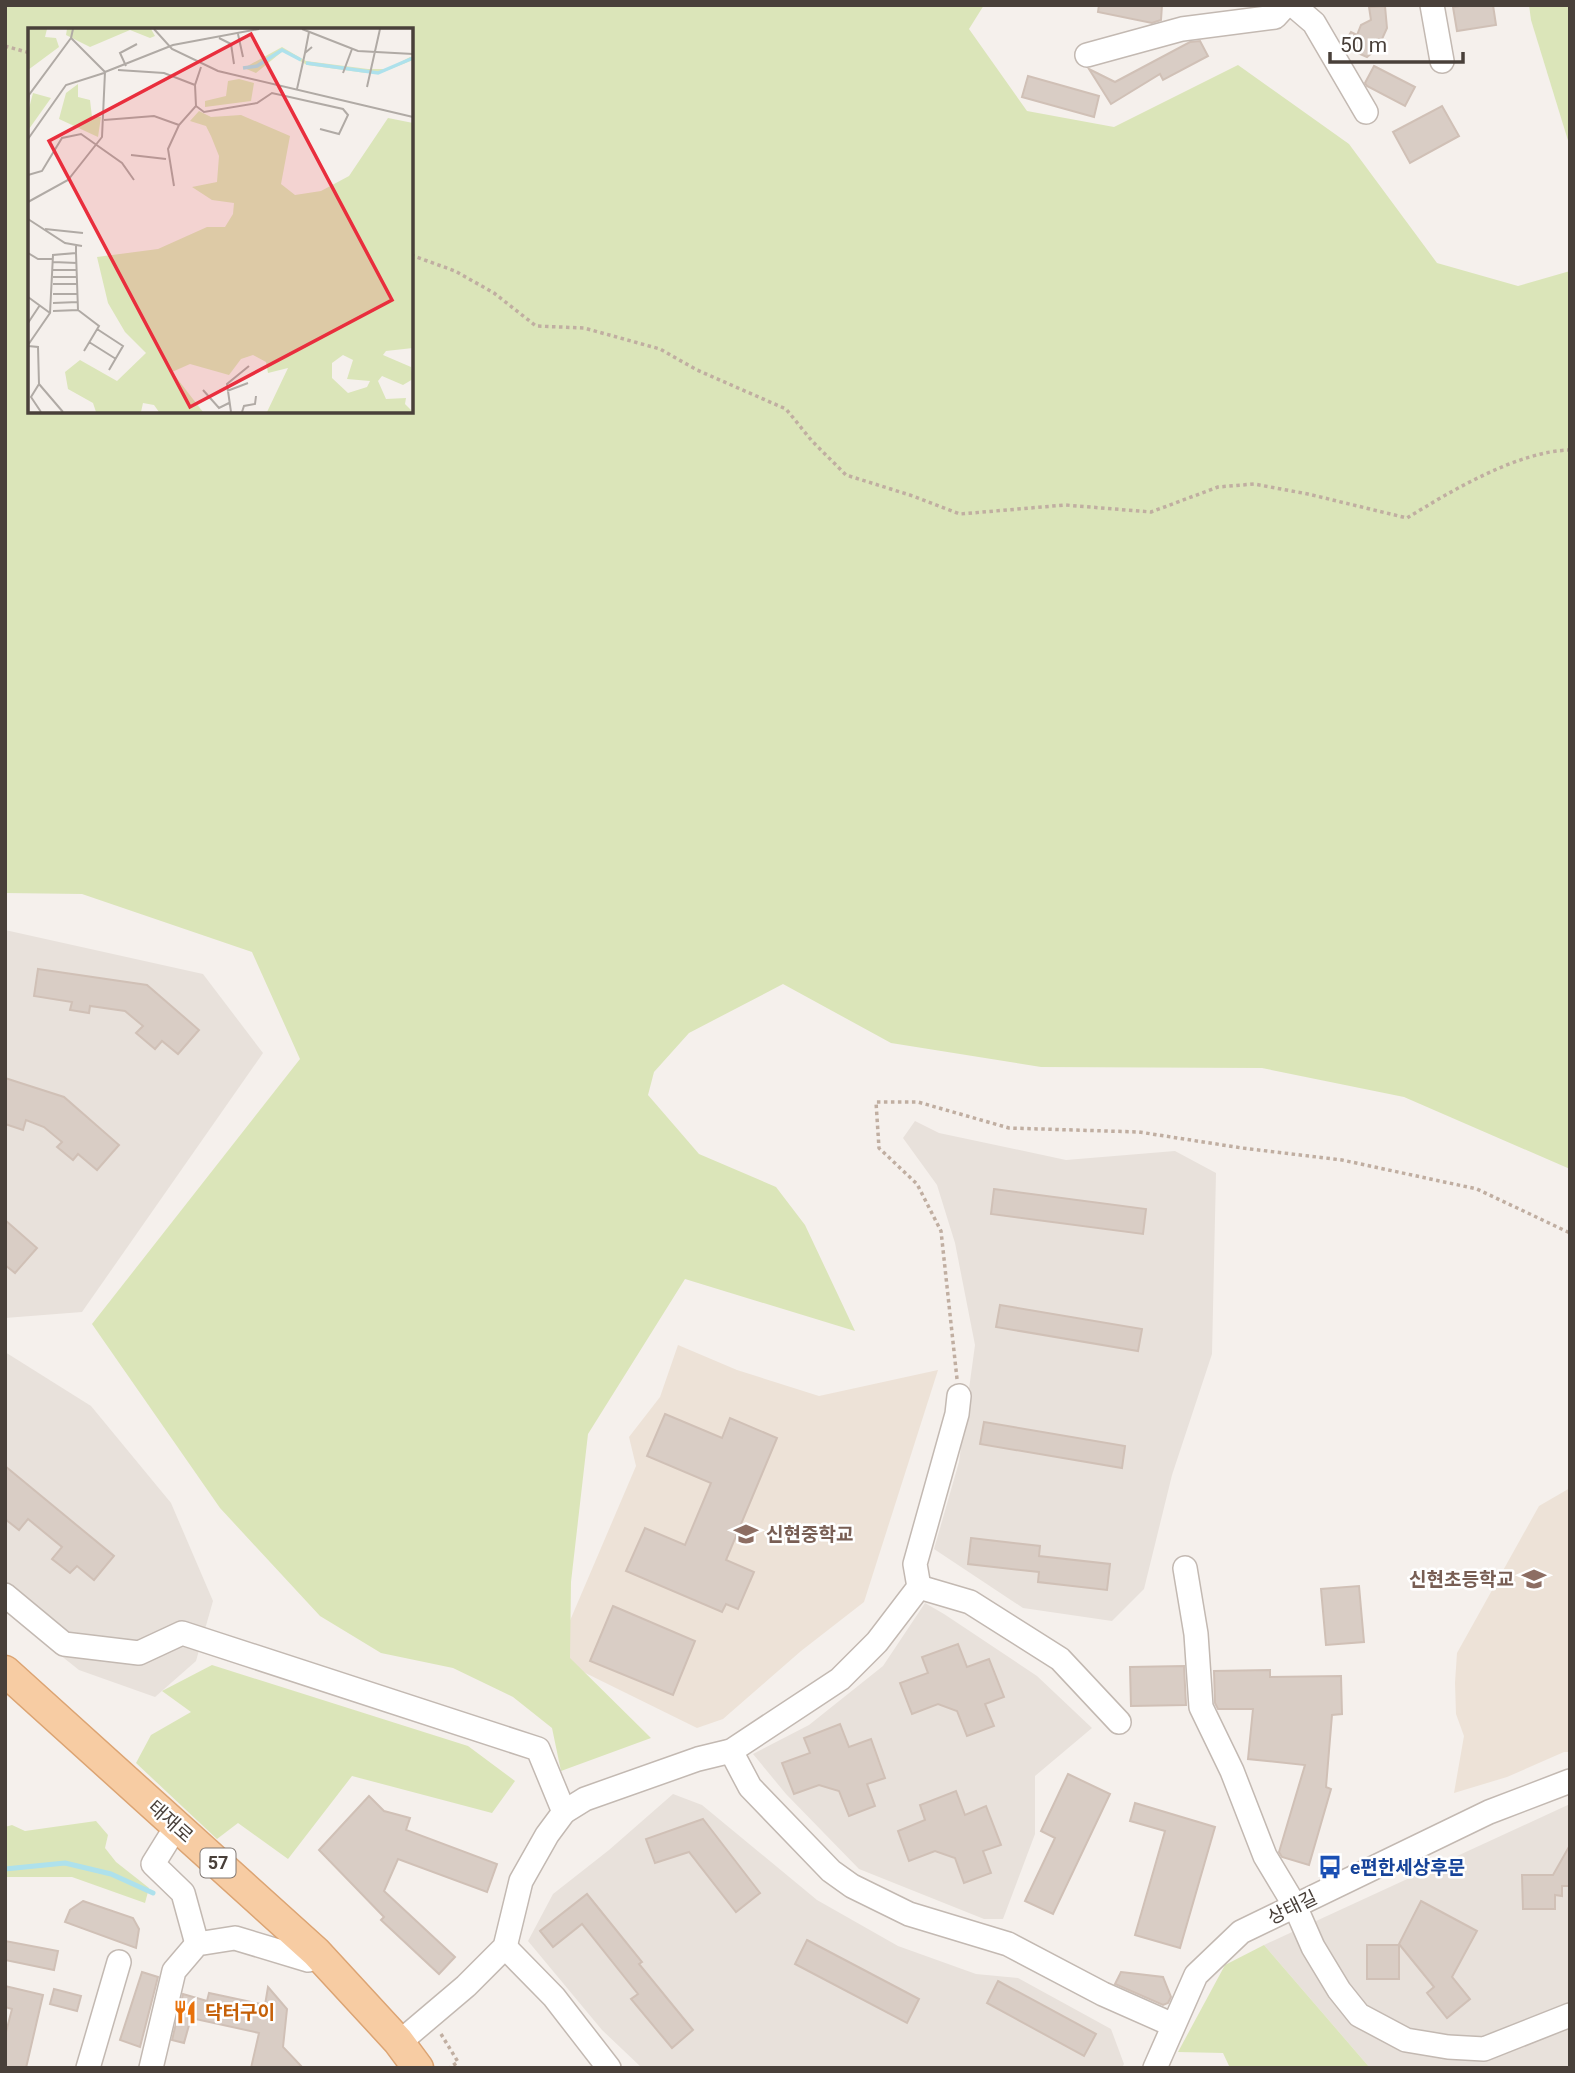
<svg xmlns="http://www.w3.org/2000/svg" width="1575" height="2073" font-family="Roboto,'Noto Sans KR',sans-serif">
	<style>
		.residential { fill: #e8e1db }
		.education { fill: #ede2d7 }
		.green { fill: #dbe5b9; fill-rule: evenodd }
		.lines { fill: none; stroke-linecap: round; stroke-linejoin: round }
		.stream { stroke: #aee1ec; stroke-width: 5 }
		.building { fill: #d9cdc5; stroke: #d0c0b6; stroke-width: 2 }
		.minor-casing { stroke: #c3b9b2; stroke-width: 26 }
		.major-casing { stroke: #dca473; stroke-width: 33 }
		.path { stroke: #c0aea1; stroke-width: 3.5; stroke-dasharray: 3.5 3.5; stroke-linecap: butt }
		.minor { stroke: #fff; stroke-width: 23 }
		.major { stroke: #f7cca3; stroke-width: 30 }
		.labels { text-anchor: middle; stroke-width: 5; stroke-linejoin: round; paint-order: stroke }
		.shield { fill: #fff; stroke: #807975; stroke-width: 2 }
		.shield-label { font-size: 18px; font-weight: bold; fill: #49403a }
		.education-label { font-size: 19px; font-weight: bold; fill: #785e54; stroke: #fff; text-anchor: start }
		.street-label { font-size: 19px; fill: #49403a; stroke: #fff }
		.transit-label { font-size: 19px; font-weight: bold; fill: #164399; stroke: #fff; text-anchor: start }
		.food-label { font-size: 19px; font-weight: bold; fill: #c56008; stroke: #fff; text-anchor: start }
		.inset-river { fill: none; stroke: #aee1ec; stroke-width: 3.5 }
		.inset-road { fill: none; stroke: #b0aaa5; stroke-width: 2 }
		.view { fill: #e92e3d; fill-opacity: 0.15; stroke: #e92e3d; stroke-width: 3.5 }
		.inset-edge { fill: none; stroke: #49403a; stroke-width: 3.5 }
	</style>
	<rect width="100%" height="100%" fill="#f5f0ec"/>
	<g class="residential">
		<path d="M5 930 203 974 263 1053 82 1312 5 1318Z"/>
		<path d="M915 1121 939 1133 1066 1160 1175 1151 1216 1173 1212 1354 1172 1475 1144 1589 1112 1621 1023 1608 934 1549 959 1462 975 1345 955 1243 937 1185 903 1138Z"/>
		<path d="M5 1352 91 1406 171 1503 213 1601 196 1661 155 1697 79 1670 5 1611Z"/>
		<path d="M925 1603 944 1614 1037 1676 1092 1728 1035 1776V1834L1003 1919H984L859 1869 786 1794 753 1754 809 1725 883 1666Z"/>
		<path d="M673 1794 702 1805 817 1900 898 1946 976 1974 1018 1978 1111 2029 1124 2064 1122 2068H642L602 2030 528 1941 553 1894 609 1850Z"/>
		<path d="M1570 1804V2068H1370L1264 1945Z"/>
	</g>
	<g class="education">
		<path d="M678 1345 737 1370 819 1396 938 1370 864 1602 801 1651 723 1719 697 1728 559 1660 563 1637 636 1466 629 1437 660 1397Z"/>
		<path d="M1570 1488V1752H1564L1507 1777 1454 1793 1464 1736 1456 1714 1455 1683 1457 1653 1539 1506Z"/>
	</g>
	<g class="green">
		<path d="M5 5H984L969 29 1027 111 1114 127 1238 65 1349 144 1437 263 1518 286 1570 271V1169L1404 1097 1262 1068 1041 1067 891 1043 783 984 689 1033 654 1072 648 1095 699 1154 776 1187 805 1225 855 1331 685 1279 588 1434 571 1582 570 1658 651 1738 561 1771 552 1728 513 1697 453 1668 381 1653 320 1616 220 1508 92 1324 300 1059 252 952 82 894 5 893ZM30 30H411V411H30Z"/>
		<path d="M1529 5H1570V147L1531 20Z"/>
		<path d="M212 1665 468 1746 515 1781 492 1813 352 1776 288 1859 238 1823 217 1839 136 1763 151 1735 191 1712 162 1691Z"/>
		<path d="M96 1821 108 1835 105 1848 116 1862 149 1888 145 1903 72 1877H5V1827L12 1825 25 1831Z"/>
		<path d="M1264 1945 1370 2068H1230L1223 2053 1178 2052 1225 1965Z"/>
	</g>
	<g class="lines">
		<path class="stream" d="M5 1869 65 1863 111 1874 153 1893"/>
	</g>
	<g class="building">
		<path d="M1099 5H1162L1161 20 1152 23 1098 12Z"/>
		<path d="M1466 5H1493L1496 25 1457 31 1453 7Z"/>
		<path d="M1385 6 1387 28 1378 48 1367 57 1344 47 1343 45 1351 32 1357 35 1361 25 1371 20 1369 7Z"/>
		<path d="M1200 41 1208 56 1163 80 1160 74 1111 104 1089 69 1115 82 1190 42Z"/>
		<path d="M1374 66 1415 87 1405 106 1367 86 1365 83Z"/>
		<path d="M1028 76 1099 96 1094 117 1022 97Z"/>
		<path d="M1442 106 1459 136 1410 163 1393 132Z"/>
		<path d="M38 969 147 985 199 1030 178 1054 162 1041 155 1049 136 1033 143 1026 125 1011 90 1006 89 1013 70 1010 72 1002 34 996Z"/>
		<path d="M5 1078 64 1097 119 1145 97 1170 78 1154 73 1160 57 1147 62 1142 44 1127 26 1120 23 1130 5 1124Z"/>
		<path d="M994 1189 1146 1209 1143 1234 991 1214Z"/>
		<path d="M5 1220 37 1248 15 1273 5 1265Z"/>
		<path d="M1000 1305 1142 1329 1138 1351 996 1327Z"/>
		<path d="M665 1414 722 1438 730 1418 777 1438 726 1560 754 1572 738 1609 726 1604 722 1612 626 1571 645 1528 685 1545 711 1483 647 1456Z"/>
		<path d="M984 1422 1125 1446 1122 1468 980 1444Z"/>
		<path d="M5 1466 114 1556 94 1580 77 1566 70 1573 52 1559 62 1547 28 1519 19 1530 5 1519Z"/>
		<path d="M971 1538 1040 1546 1039 1556 1110 1564 1107 1590 1038 1582 1039 1572 968 1564Z"/>
		<path d="M1359 1586 1364 1642 1326 1645 1321 1589Z"/>
		<path d="M613 1606 695 1641 673 1695 590 1661Z"/>
		<path d="M958 1644 967 1667 989 1659 1004 1697 985 1704 994 1726 967 1736 957 1711 938 1704 912 1714 900 1683 928 1673 922 1657Z"/>
		<path d="M1184 1666 1186 1705 1131 1706 1130 1667Z"/>
		<path d="M1270 1670V1677L1341 1676 1342 1714 1332 1715 1326 1787 1331 1789 1309 1865 1282 1857 1279 1852 1305 1765 1248 1759 1253 1709H1218L1215 1703 1214 1671Z"/>
		<path d="M840 1724 849 1747 871 1739 885 1778 867 1784 875 1806 849 1816 839 1791 819 1785 794 1794 782 1763 810 1753 804 1738Z"/>
		<path d="M1068 1774 1110 1794 1053 1914 1025 1901 1055 1838 1041 1831Z"/>
		<path d="M956 1791 965 1815 986 1806 1001 1845 983 1851 991 1873 964 1883 955 1858 935 1851 909 1861 898 1831 925 1820 920 1805Z"/>
		<path d="M369 1796 384 1811 410 1818 406 1830 497 1864 487 1892 398 1859 384 1891 455 1957 439 1974 381 1920 384 1917 319 1850Z"/>
		<path d="M1135 1803 1215 1827 1180 1948 1135 1935 1165 1831 1130 1821Z"/>
		<path d="M703 1819 760 1893 736 1912 689 1852 655 1863 646 1839Z"/>
		<path d="M1570 1845V1886H1562V1896L1555 1895V1909H1523L1522 1875H1553Z"/>
		<path d="M587 1894 642 1962 639 1964 693 2030 672 2048 631 1999 638 1994 582 1924 553 1947 540 1931Z"/>
		<path d="M83 1901 133 1918 139 1929 136 1948 65 1922 70 1910Z"/>
		<path d="M1421 1901 1477 1931 1452 1977 1470 1999 1447 2018 1427 1993 1434 1987 1399 1944Z"/>
		<path d="M807 1940 919 1999 907 2023 795 1964Z"/>
		<path d="M5 1941 58 1951 54 1970 5 1960Z"/>
		<rect x="1367" y="1945" width="32" height="34"/>
		<path d="M142 1972 158 1977 140 2047 120 2040Z"/>
		<path d="M1121 1972 1163 1977 1171 1997 1168 2003 1163 2005 1115 1984Z"/>
		<path d="M998 1981 1096 2034 1084 2056 987 2003Z"/>
		<path d="M5 1986 43 1995 26 2068H5V2036L12 2009 5 2007Z"/>
		<path d="M268 1987 287 2009 283 2047 303 2068H251L259 2033 191 2018 184 2043 172 2040 183 1994 207 2001 209 1993 265 2005Z"/>
		<path d="M54 1989 81 1996 77 2011 50 2004Z"/>
	</g>
	<g class="lines">
		<g class="minor-casing">
			<g id="minor">
				<path d="M1293 5 1314 23 1366 112"/>
				<path d="M1432 5 1442 61"/>
				<path d="M1087 55 1182 29 1275 17 1286 5"/>
				<path d="M1185 1568 1196 1634 1201 1707 1232 1771 1265 1856 1295 1906 1313 1947 1339 1990 1359 2015 1406 2040 1448 2047 1484 2049 1570 2015"/>
				<path d="M919 1587 970 1602 1060 1659 1119 1722"/>
				<path d="M5 1595 64 1644 139 1653 182 1633 538 1749 564 1812"/>
				<path d="M731 1751 750 1787 831 1871 852 1886 909 1914 1008 1944 1103 1994 1173 2025"/>
				<path d="M171 1835 153 1864 183 1893 197 1944"/>
				<path d="M505 1947 554 1997 609 2068"/>
				<path d="M407 2036 466 1986 505 1947 521 1881 547 1835 564 1812 585 1799 698 1759 731 1751 840 1679 877 1642 919 1587 915 1564 957 1414 959 1396"/>
				<path d="M88 2068 119 1962"/>
				<path d="M151 2068 174 1971 197 1944 235 1938 308 1960"/>
				<path d="M1155 2068 1196 1975 1241 1932 1489 1812 1570 1781"/>
			</g>
		</g>
		<g class="major-casing">
			<path id="major" d="M5 1671 316 1952 398 2041 418 2068"/>
		</g>
		<g class="path">
			<path d="M5 46 30 53"/>
			<path d="M411 255 455 271 494 293 536 326 584 328 660 349 697 370 786 409 812 441 846 475 913 496 960 514 1065 505 1151 512 1218 487 1254 484 1308 494 1407 518C1451 491 1518 451 1570 450"/>
			<path d="M957 1379 941 1231 917 1184 879 1148 876 1102H918L1009 1128 1139 1132 1242 1148 1342 1160 1477 1189 1570 1233"/>
			<path d="M441 2034 458 2062 449 2068"/>
		</g>
		<use href="#minor" class="minor"/>
		<use href="#major" class="major"/>
	</g>
	<defs>
		<g id="school-bare" transform="scale(1.89)"><path d="M0-5L7-2L0 1L-7-2ZM-4 1L0 2.5L4 1V4Q0 6-4 4Z" fill="#8d6e63" stroke="#fff" stroke-width="2.5" paint-order="stroke"/></g>
		<g id="bus-bare" transform="scale(1.89)"><path d="M-5-6H5V4H4V6H2V4H-2V6H-4V4H-5ZM-3.5-4V0h7V-4ZM-3.5 1.2v1.5H-2V1.2ZM2 1.2v1.5H3.5V1.2Z" fill="#1a4fb4" stroke="#fff" stroke-width="2.5" paint-order="stroke"/></g>
		<g id="restaurant-bare" transform="scale(1.89)"><path d="M-5-6h1v4h1v-4h1v4h1v-4h1v5L-1.5 .5V6h-2V.5L-5-1ZM5-6V6H3V1.5H1.5Q1.5-4 5-6Z" fill="#e8710a" stroke="#fff" stroke-width="2.5" paint-order="stroke"/></g>
	</defs>
	<g fill-rule="evenodd">
		<use href="#school-bare" x="746" y="1534"/>
		<use href="#school-bare" x="1534" y="1579"/>
		<use href="#bus-bare" x="1330" y="1867"/>
		<use href="#restaurant-bare" x="185" y="2012"/>
	</g>
	<g class="labels">
		<rect class="shield" x="200.5" y="1848.5" width="35" height="29" rx="5"/>
		<g class="shield-label">
			<text x="218" y="1869">57</text>
		</g>
		<g class="education-label">
			<text x="766" y="1541">신현중학교</text>
			<text x="1514" y="1586" text-anchor="end">신현초등학교</text>
		</g>
		<g class="street-label">
			<text transform="translate(171 1821) rotate(42)" y="7">태재로</text>
			<text transform="translate(1292 1907) rotate(-26)" y="7">상태길</text>
		</g>
		<g class="transit-label">
			<text x="1350" y="1874">e편한세상후문</text>
		</g>
		<g class="food-label">
			<text x="205" y="2019">닥터구이</text>
		</g>
	</g>
	<g transform="translate(28 28)">
		<rect width="385" height="385" fill="#f5f0ec"/>
		<path d="M0 1H19L17 9 28 10 31 19 0 42ZM123 1 127 8 122 10 102 2 62 19 38 7 39 1ZM254 19 278 33 340 41H359L382 29 385 32 355 44 338 45 279 37 255 23 228 45 216 40ZM211 51 226 55 223 73 177 79V73L198 68 200 53ZM50 56V69L62 72 64 89H73L70 109 31 91 38 65ZM5 65 23 70 1 101 0 84ZM171 83 183 89 213 87 262 108 253 156 267 167 293 163 321 148 360 90 385 95V320L358 323 355 327 383 339 385 351 375 357 354 348 350 353 358 371 378 370 377 376 385 384H239L260 340 240 345 238 334 225 327 213 331 201 347 162 336 144 344 175 384H131L126 377 115 375 113 384H68L65 375 40 361 37 344 52 332 89 353 118 325 97 304 80 275 69 229 130 221 179 199H197L205 186 206 175 184 172 164 159 189 154 191 128 183 108 178 98 162 93ZM315 327 325 332 319 351 342 353 339 359 320 365 304 350V335Z" fill="#dbe5b9" fill-rule="evenodd"/>
		<path class="inset-river" d="M278 35 350 45 385 30M215 40 229 38 254 22 273 32"/>
		<path class="inset-road" d="M45 1 43 10 77 44 145 17 231 1M126 1 144 21 190 43 385 89M274 1 330 23 385 26M281 4 277 25 284 19M210 6 215 29M191 10 203 16 206 36M98 38 92 25 109 16M90 42 136 45 167 57M315 45 324 21M339 59 352 1M269 61 277 25M0 75 1 67 43 10M168 78 176 84 229 75 244 65 315 81 320 87 311 106 292 101M76 92 126 88 151 97M0 111 38 57 76 45M103 127 138 131M0 147 14 143 34 110 53 106 94 135 106 152M146 158 140 121 151 97 168 78 167 57 173 39M0 174 40 152 74 109 77 44M0 191 37 215 54 218M17 201 55 205M0 225 10 231H25M25 234 49 235M25 242H49M25 249H49M25 256H49M25 266H49M0 269 22 285 0 317M25 275 50 274M50 282 71 298 56 323M25 283 50 282 48 225M22 285 25 227 48 225V218M0 295 12 277M69 301 95 318 81 342M61 314 88 331M0 318 10 319 11 356 35 384M11 356 3 369 13 384M175 362 191 380 201 375M199 363 220 355M203 384 199 356 221 338M214 384 216 378 227 376 228 368"/>
		<path class="view" d="M223 6 364 272 162 379 21 113Z"/>
		<rect width="385" height="385" class="inset-edge"/>
	</g>
	<rect width="1575" height="2073" fill="none" stroke="#49403a" stroke-width="14"/>
	<path d="M1330 52v10h133v-10" fill="none" stroke="#49403a" stroke-width="3.5"/>
	<text x="1340" y="52" font-size="21" fill="#49403a" stroke="#ffffff" stroke-width="5" paint-order="stroke">50 m</text>
</svg>
